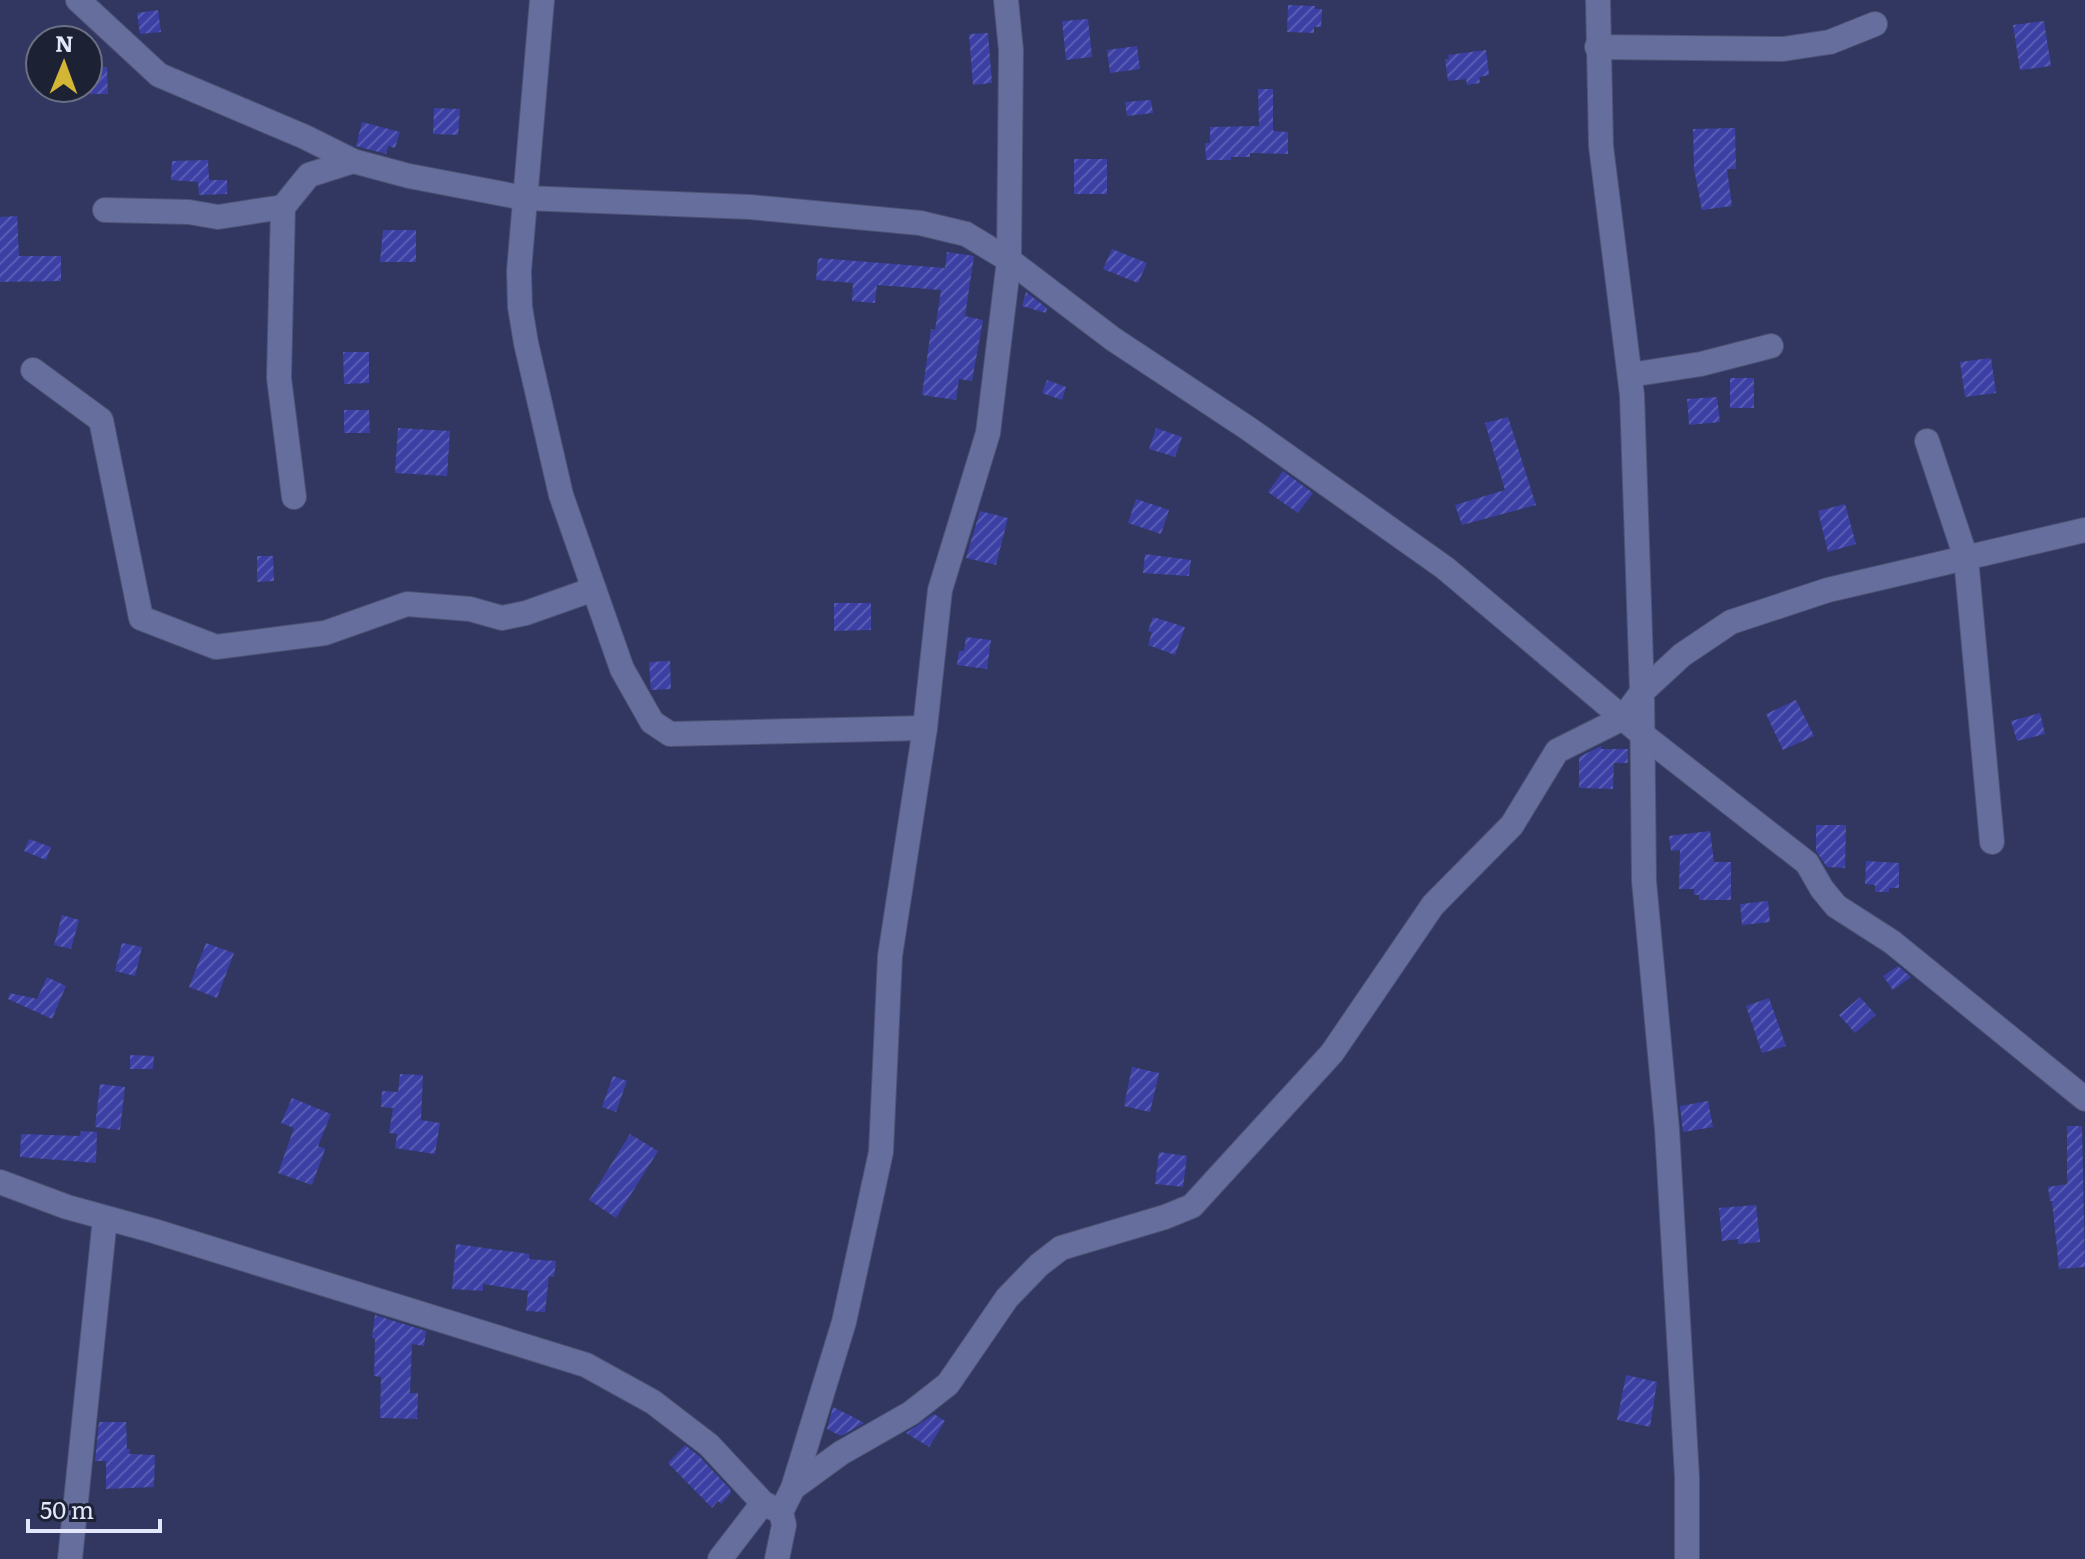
<svg xmlns="http://www.w3.org/2000/svg" width="2085" height="1559" font-family="Literata,serif">
	<style>
		.building { fill: url(#building-hatch) }
		.lines { fill: none; stroke-linecap: round; stroke-linejoin: round }
		.minor-casing { stroke: #4d5274; stroke-width: 26 }
		.minor { stroke: #656e9c; stroke-width: 24 }
	</style>
	<defs>
		<pattern id="building-hatch" width="6" height="6" patternUnits="userSpaceOnUse" patternTransform="scale(2)"><rect width="6" height="6" fill="#3c40a4"/><path d="M-1 1l2-2M0 6l6-6M5 7l2-2" fill="none" stroke="#585cb2"/></pattern>
	</defs>
	<rect width="100%" height="100%" fill="#313761"/>
	<g class="building">
		<path d="M1288 5 1315 6V9H1322L1321 27H1314V33L1287 32Z"/>
		<path d="M158 10 161 32 140 34 137 13Z"/>
		<path d="M1088 19 1092 57 1066 60 1062 21Z"/>
		<path d="M2044 21 2051 66 2020 70 2013 25Z"/>
		<path d="M988 33 992 83 973 85 969 34Z"/>
		<path d="M1137 46 1140 69 1110 73 1107 50Z"/>
		<path d="M1486 50 1489 75 1479 77 1480 83 1467 85 1466 79 1448 81 1445 59H1449L1448 55Z"/>
		<path d="M88 67H107L108 94H88Z"/>
		<path d="M1258 89H1273V131L1288 132V154L1250 153V157H1231V160H1206L1205 143H1210V127L1259 126Z"/>
		<path d="M1151 100 1153 113 1127 116 1125 102Z"/>
		<path d="M434 108 460 109 458 135 433 134Z"/>
		<path d="M362 122 400 132 395 148 388 146 386 154 356 146Z"/>
		<path d="M1735 128 1736 169H1727L1732 206 1702 210 1694 169 1693 129Z"/>
		<rect x="1074" y="159" width="33" height="35"/>
		<path d="M208 160 209 180H227V194L199 195 198 182 171 180 172 161Z"/>
		<path d="M17 216 19 256H61V281L0 282V217Z"/>
		<path d="M383 230H416V262H380Z"/>
		<path d="M1112 249 1147 263 1138 283 1103 269Z"/>
		<path d="M947 252 974 256 965 316 983 320 972 381 959 379 956 400 922 395 931 329 935 330 941 290 877 285 875 303 852 301 853 283 816 280 818 258 945 268Z"/>
		<path d="M1026 292 1047 308 1046 313 1022 306Z"/>
		<path d="M343 352H369V383L344 384Z"/>
		<path d="M1991 358 1996 393 1965 397 1960 362Z"/>
		<rect x="1730" y="378" width="24" height="30"/>
		<path d="M1047 380 1066 387 1062 400 1042 393Z"/>
		<path d="M1717 397 1720 422 1689 425 1687 399Z"/>
		<path d="M344 410H369L370 433H344Z"/>
		<path d="M1508 417 1536 505 1462 525 1455 505 1505 490 1485 423Z"/>
		<path d="M398 428 450 431 447 476 395 473Z"/>
		<path d="M1156 428 1182 437 1175 457 1149 449Z"/>
		<path d="M1283 471 1313 493 1298 513 1268 492Z"/>
		<path d="M1136 499 1169 510 1161 534 1128 523Z"/>
		<path d="M1845 504 1856 544 1828 552 1818 511Z"/>
		<path d="M980 511 1008 518 996 565 966 558Z"/>
		<path d="M1145 554 1191 560 1189 576 1143 573Z"/>
		<path d="M257 556H273L274 581 257 582Z"/>
		<path d="M834 603H871V630L834 631Z"/>
		<path d="M1153 617 1185 627 1175 655 1148 645 1152 632 1148 631Z"/>
		<path d="M966 637 991 640 987 669 957 665 959 651H964Z"/>
		<path d="M670 661 671 689 651 690 649 662Z"/>
		<path d="M1796 700 1814 736 1783 750 1766 714Z"/>
		<path d="M2040 713 2045 734 2017 741 2011 721Z"/>
		<path d="M1601 746V749H1628V763H1614L1613 789 1579 788V757Z"/>
		<path d="M1816 825H1846L1845 868 1827 867 1816 851Z"/>
		<path d="M1710 831 1714 862H1731V900H1699V895H1694V889H1679L1680 850 1671 851 1669 836Z"/>
		<path d="M29 839 51 847 46 860 24 851Z"/>
		<path d="M1866 861 1899 863V888H1889V892H1875V885L1865 884Z"/>
		<path d="M1768 901 1770 922 1742 925 1740 904Z"/>
		<path d="M62 915 79 920 71 949 54 945Z"/>
		<path d="M122 943 142 947 135 976 115 971Z"/>
		<path d="M206 943 234 953 217 998 189 987Z"/>
		<path d="M1898 966 1911 977 1893 990 1883 976Z"/>
		<path d="M47 977 66 986 52 1019 8 999 10 993 37 999Z"/>
		<path d="M1860 997 1876 1015 1855 1033 1839 1015Z"/>
		<path d="M1769 998 1786 1046 1762 1053 1746 1006Z"/>
		<path d="M130 1055 154 1056 153 1069H130Z"/>
		<path d="M1132 1067 1159 1073 1150 1112 1124 1106Z"/>
		<path d="M400 1074 423 1075 421 1120 440 1123 435 1154 395 1148 397 1134 389 1133 393 1108 381 1107 382 1091 398 1092Z"/>
		<path d="M613 1076 627 1081 616 1112 602 1107Z"/>
		<path d="M100 1084 125 1087 120 1130 95 1127Z"/>
		<path d="M292 1098 331 1114 318 1146 325 1149 312 1185 278 1173 294 1128 281 1123Z"/>
		<path d="M1708 1101 1713 1127 1683 1132 1680 1106Z"/>
		<path d="M2067 1126H2082L2085 1267 2059 1269 2052 1201H2050L2048 1187 2067 1184Z"/>
		<path d="M81 1131 97 1132 96 1163 20 1157 21 1134 80 1136Z"/>
		<path d="M630 1134 658 1151 616 1218 589 1200Z"/>
		<path d="M1159 1152 1187 1156 1183 1187 1155 1184Z"/>
		<path d="M1756 1205 1760 1242 1738 1244V1239L1722 1241 1719 1208Z"/>
		<path d="M456 1244 529 1254V1259L556 1261 554 1277 549 1276 545 1312 526 1311 528 1291 483 1284V1291L452 1289Z"/>
		<path d="M375 1315 426 1331 424 1346 412 1344 410 1393H418L417 1419 380 1418 381 1377 374 1376 375 1339 372 1338Z"/>
		<path d="M1626 1375 1657 1382 1650 1427 1617 1420Z"/>
		<path d="M833 1407 855 1418 864 1423 841 1436 827 1429Z"/>
		<path d="M934 1414 945 1421 929 1447 906 1433Z"/>
		<path d="M99 1422H126L127 1449H130L129 1454 155 1455 154 1487 106 1489V1461H95Z"/>
		<path d="M685 1445 699 1456 730 1489 731 1493 721 1504 718 1501 712 1508 668 1463Z"/>
	</g>
	<g class="lines">
		<g class="minor-casing">
			<g id="minor">
				<path d="M78 0 159 75 305 137 353 161 409 176 524 198 750 207 920 223 966 234 1009 260 1113 339 1249 429 1445 568 1643 735 1807 863 1822 889 1836 906 1892 942 2085 1099"/>
				<path d="M542 0 519 271 520 307 526 343 561 495 622 669 652 722 670 734 925 728"/>
				<path d="M1598 0 1601 146 1632 395 1642 692 1644 881 1667 1129 1687 1477V1559"/>
				<path d="M1597 47 1783 49 1830 42 1875 24"/>
				<path d="M105 210 189 212 218 217 283 207"/>
				<path d="M33 370 101 420 141 618 216 647 325 633 407 604 470 609 502 618 526 613 594 589"/>
				<path d="M1630 375 1701 364 1771 346"/>
				<path d="M1927 441 1966 558 1992 842"/>
				<path d="M294 497 279 378 283 207 309 175 353 161"/>
				<path d="M0 1182 67 1207 154 1231 586 1365 653 1402 709 1445 763 1503 781 1512"/>
				<path d="M793 1488 841 1453 911 1413 948 1384 1007 1298 1039 1265 1061 1248 1165 1217 1192 1206 1332 1053 1433 905 1512 825 1557 751 1623 718 1642 692 1682 655 1731 622 1828 590 2085 530"/>
				<path d="M70 1559 105 1218"/>
				<path d="M720 1559 763 1503"/>
				<path d="M777 1559 784 1525 781 1512 793 1488 844 1322 881 1152 890 956 925 728 940 590 988 433 1009 260 1011 50 1006 0"/>
			</g>
		</g>
		<use href="#minor" class="minor"/>
	</g>
	<g transform="translate(64 64) rotate(1)"><circle r="38" fill="#1d2134" stroke="#6c7084" stroke-width="2"/>
	<path d="M0-6L14 30L0 20L-14 30Z" fill="#d3b635"/>
	<text y="-12" font-size="22" font-weight="bold" text-anchor="middle" fill="#e2e7fc">N</text>
	</g>
	<path d="M28 1519v12h132v-12" fill="none" stroke="#e2e7fc" stroke-width="4"/>
	<text x="40" y="1519" font-size="24" fill="#e2e7fc" stroke="#1d2134" stroke-width="6" paint-order="stroke">50 m</text>
</svg>
